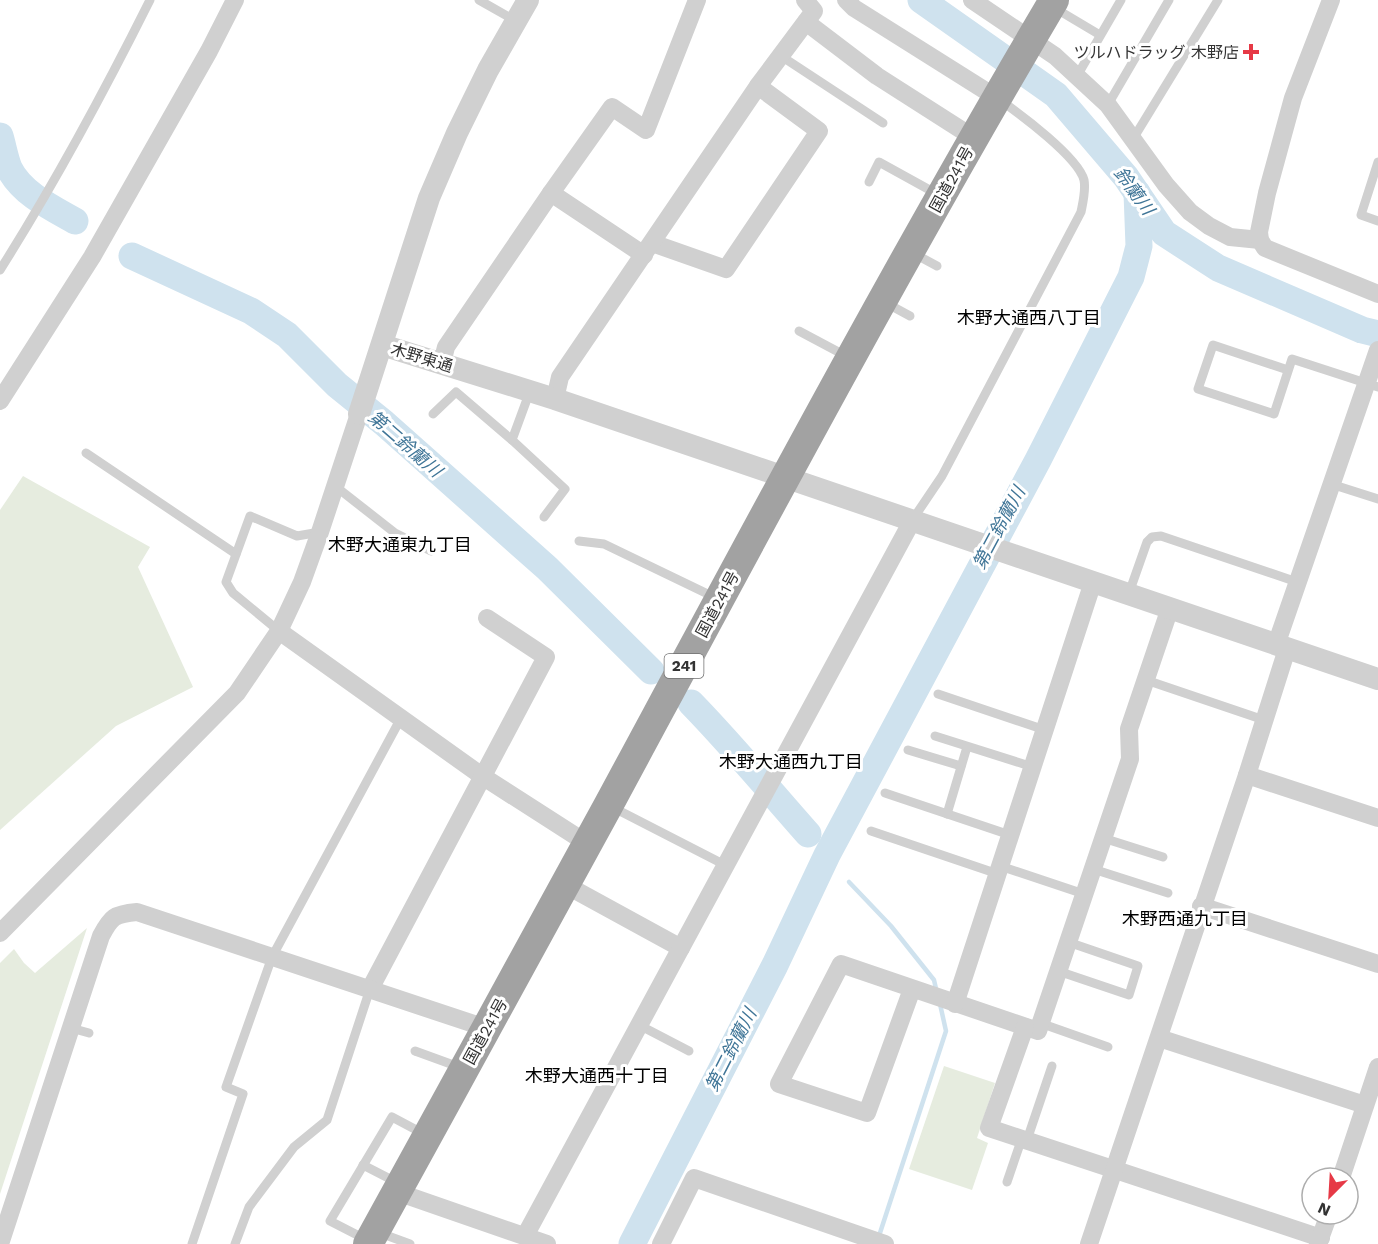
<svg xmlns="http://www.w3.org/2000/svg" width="1378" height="1244" font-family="'Work Sans','Noto Sans JP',sans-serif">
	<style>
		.green { fill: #e6ecdf }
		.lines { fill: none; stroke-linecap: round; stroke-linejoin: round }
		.stream { stroke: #cfe2ee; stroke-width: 4.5 }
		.river { stroke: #cfe2ee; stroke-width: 27 }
		.service { stroke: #d0d0d0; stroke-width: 9 }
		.minor { stroke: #d0d0d0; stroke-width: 18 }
		.tertiary { stroke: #d0d0d0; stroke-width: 22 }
		.trunk { stroke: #a2a2a2; stroke-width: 30 }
		.poi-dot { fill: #e63946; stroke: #fff; stroke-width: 2 }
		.labels { text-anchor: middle; stroke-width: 6; stroke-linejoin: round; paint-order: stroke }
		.shield { fill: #fff; stroke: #707070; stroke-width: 1.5 }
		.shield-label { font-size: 15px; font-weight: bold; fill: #333 }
		.poi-label { font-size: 16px; fill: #333; stroke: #fff; text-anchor: end }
		.street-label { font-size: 16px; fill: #333; stroke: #fff }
		.water-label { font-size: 18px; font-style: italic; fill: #3f7597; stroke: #fff }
		.neighbourhood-label { font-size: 18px; fill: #000; stroke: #fff }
	</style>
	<rect width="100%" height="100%" fill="#fff"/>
	<g class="green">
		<path d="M23 476 150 547 138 567 193 687 116 726 0 830V510Z"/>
		<path d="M87 928 0 1194V963L14 949 24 963 35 973Z"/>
		<path d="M944 1066 995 1083 977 1138 988 1143 972 1190 909 1169Z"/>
	</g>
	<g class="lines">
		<g class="stream">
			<path d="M821 866 827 868"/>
			<path d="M849 882 891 926 934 980 937 993"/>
			<path d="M878 1239 946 1031 940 1004"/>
		</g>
		<g class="river">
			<path d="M921 0 1056 95 1126 177 1164 233 1218 268 1362 330 1378 334"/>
			<path d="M0 136C3 146 5 158 9 168 21 193 52 208 75 221"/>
			<path d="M132 256 251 311 287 335 337 385 384 423 547 568 651 671"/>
			<path d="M691 703C732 745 769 790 808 834"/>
			<path d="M632 1244 775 965 827 855 1038 460 1131 277 1139 246 1137 193"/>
		</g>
		<g class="service">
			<path d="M479 0 516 21"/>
			<path d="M1053 7 1100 35"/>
			<path d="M781 56 883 123"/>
			<path d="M1077 76 1121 0"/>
			<path d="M1110 101 1169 0"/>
			<path d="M1133 139 1218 0"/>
			<path d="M1378 162 1361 215 1378 221"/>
			<path d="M869 182 879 162 937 194"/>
			<path d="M913 253 937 266"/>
			<path d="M0 270C55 183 104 92 150 0"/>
			<path d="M886 303 910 316"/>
			<path d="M799 331 846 356"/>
			<path d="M1288 370 1213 345 1198 389 1274 414 1292 359 1378 387"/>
			<path d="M530 391 512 440 565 489 544 517"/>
			<path d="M433 414 456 392 512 440"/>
			<path d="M86 453 236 554"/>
			<path d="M1331 484 1378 499"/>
			<path d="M335 486 395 533 431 551"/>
			<path d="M913 519 942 476 1081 212C1083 202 1086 190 1084 180 1078 157 1020 114 1000 100"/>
			<path d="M579 541 604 544 714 597"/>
			<path d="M1129 593 1147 542 1152 537 1161 536 1297 582"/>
			<path d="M279 631 233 593 226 582 250 516 297 536 320 532"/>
			<path d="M1146 680 1264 720"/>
			<path d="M938 694 1045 730"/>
			<path d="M935 736 1033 767"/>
			<path d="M908 750 961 766"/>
			<path d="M885 793 1010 835"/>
			<path d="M612 807 725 865"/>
			<path d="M947 814 967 747"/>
			<path d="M871 831 998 874"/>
			<path d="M1103 838 1163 857"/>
			<path d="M1000 866 1084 894"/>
			<path d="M1093 869 1168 893"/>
			<path d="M1058 971 1129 995 1138 966 1068 942"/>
			<path d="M1040 1023 1108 1047"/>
			<path d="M639 1025 689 1051"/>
			<path d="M71 1028 89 1033"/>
			<path d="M415 1051 459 1067"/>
			<path d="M1027 1140 1052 1066"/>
			<path d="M363 1165 398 1183"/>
			<path d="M1007 1182 1022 1138"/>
			<path d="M380 1233 410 1244"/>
			<path d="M367 1240 330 1221 392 1117 424 1134"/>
			<path d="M192 1244 243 1094 226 1087 272 957 401 718"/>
			<path d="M235 1244 249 1207 294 1147 327 1120 370 989"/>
		</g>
		<g class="minor">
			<path d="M846 0 854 8 997 98"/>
			<path d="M972 0 1055 56 1108 105 1166 185 1190 212 1209 226 1230 237 1260 240"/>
			<path d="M1331 0 1293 98 1267 193 1259 232 1260 240 1265 248 1378 294"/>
			<path d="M806 22 877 76 974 138"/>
			<path d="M551 193 644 255"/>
			<path d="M652 243 726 269 819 131 758 86"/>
			<path d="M442 363 446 347 551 193 612 107 646 130 697 0"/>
			<path d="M555 399 560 377 758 86 814 11 805 0"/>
			<path d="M0 401 92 257 209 51 235 0"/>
			<path d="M279 631 482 776 588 844"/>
			<path d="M1276 645 1378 350"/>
			<path d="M1247 775 1378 818"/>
			<path d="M564 884 681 948"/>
			<path d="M1201 906 1378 964"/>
			<path d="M0 933 237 693 279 631 302 582 320 532 359 414"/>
			<path d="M370 989 546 657 487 618"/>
			<path d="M912 989 867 1113 779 1084 841 964 1038 1031 1130 759 1129 729 1170 608"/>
			<path d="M955 1004 1093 582"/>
			<path d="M1025 1027 989 1128 1321 1238"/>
			<path d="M1159 1038 1365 1105"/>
			<path d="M1341 1178 1378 1067"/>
			<path d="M397 1192 547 1244"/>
			<path d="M525 1236 912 521"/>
			<path d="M0 1244 101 936C111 917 114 914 137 912L486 1028"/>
			<path d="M661 1244 694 1178 885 1244"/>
			<path d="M1089 1244 1247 775 1287 649"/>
			<path d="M1318 1244 1329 1214"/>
		</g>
		<g class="tertiary">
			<path d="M382 345 555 399 1378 679"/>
			<path d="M359 414 429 198 457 133 488 70 528 0"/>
		</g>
		<path class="trunk" d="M368 1244C448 1098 529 952 608 806 754 535 898 264 1054 0"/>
	</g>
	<path class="poi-dot" d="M1248 43h6v6h6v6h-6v6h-6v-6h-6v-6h6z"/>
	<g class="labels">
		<rect class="shield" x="664.5" y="654" width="39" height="24" rx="4.5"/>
		<g class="shield-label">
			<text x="684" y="671">241</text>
		</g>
		<g class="poi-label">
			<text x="1239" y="58">ツルハドラッグ 木野店</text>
		</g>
		<g class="street-label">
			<text transform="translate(951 179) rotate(-61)" y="6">国道241号</text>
			<text transform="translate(422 357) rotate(17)" y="6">木野東通</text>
			<text transform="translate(717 604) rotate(-62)" y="6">国道241号</text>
			<text transform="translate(485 1031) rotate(-61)" y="6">国道241号</text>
		</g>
		<g class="water-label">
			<text transform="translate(1134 191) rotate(54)" y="6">鈴蘭川</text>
			<text transform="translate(405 444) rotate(41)" y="6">第二鈴蘭川</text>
			<text transform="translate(999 528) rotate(-62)" y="6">第二鈴蘭川</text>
			<text transform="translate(731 1050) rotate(-63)" y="6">第二鈴蘭川</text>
		</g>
		<g class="neighbourhood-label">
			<text x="1029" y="324">木野大通西八丁目</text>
			<text x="400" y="551">木野大通東九丁目</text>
			<text x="791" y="768">木野大通西九丁目</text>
			<text x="1185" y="925">木野西通九丁目</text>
			<text x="597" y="1082">木野大通西十丁目</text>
		</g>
	</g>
	<g transform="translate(1330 1196) rotate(204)"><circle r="28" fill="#ffffff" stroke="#adadad" stroke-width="1.5"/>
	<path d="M0-4.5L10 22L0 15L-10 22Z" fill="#e63946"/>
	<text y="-9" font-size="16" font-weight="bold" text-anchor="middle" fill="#333333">N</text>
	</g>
</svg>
